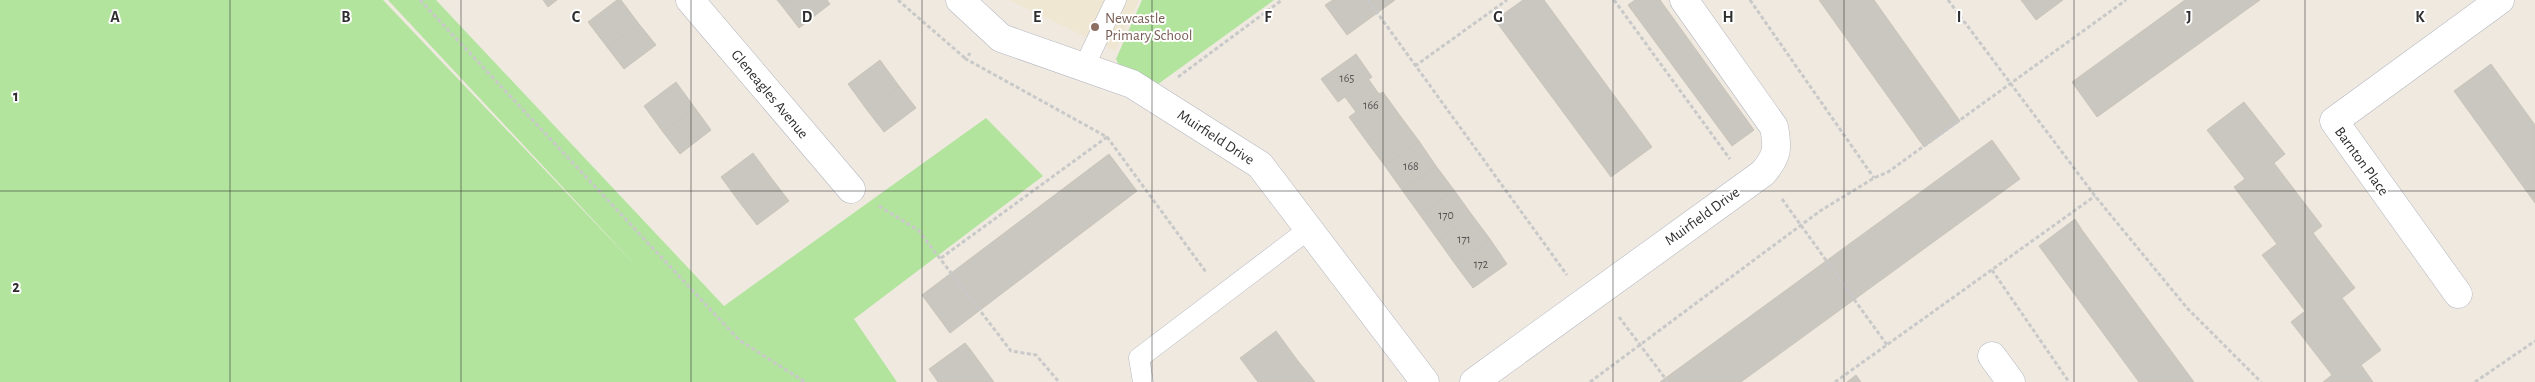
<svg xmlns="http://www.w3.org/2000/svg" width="2535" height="382" font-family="'Alegreya Sans',sans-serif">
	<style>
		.education { fill: #efe7d1 }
		.green { fill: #b2e49e }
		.building { fill: #cac6c0; stroke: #cac5ba }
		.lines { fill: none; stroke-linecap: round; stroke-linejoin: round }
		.service-casing { stroke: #b4b6c0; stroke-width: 21 }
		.minor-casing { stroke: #b4b6c0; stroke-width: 29 }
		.path { stroke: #c9c9c9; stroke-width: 3; stroke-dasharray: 4 2.5; stroke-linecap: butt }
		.service { stroke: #fff; stroke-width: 20 }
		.minor { stroke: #fff; stroke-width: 28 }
		.grid { fill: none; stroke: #2e2e2e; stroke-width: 1; stroke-opacity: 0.55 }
		.education-dot { fill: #8d6e63; stroke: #fff; stroke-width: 2 }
		.labels { text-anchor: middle; stroke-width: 4; stroke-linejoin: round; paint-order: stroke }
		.number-label { font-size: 12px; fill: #555452 }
		.education-label { font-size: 15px; fill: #785e54; stroke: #fff; text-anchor: start }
		.street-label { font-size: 15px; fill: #2e2e2e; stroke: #fff }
		.grid-label { font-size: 16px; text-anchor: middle; font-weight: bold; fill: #2e2e2e; stroke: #fff; stroke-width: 4; stroke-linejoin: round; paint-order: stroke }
	</style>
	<rect width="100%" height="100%" fill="#efe9e0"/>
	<path class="education" d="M1009 0H1139L1115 51Z"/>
	<g class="green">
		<path d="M0 0H383L639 269 388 0H436L724 306 986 118 1043 176 854 319 897 382H0Z"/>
		<path d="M1142 0H1274L1154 87 1122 72 1116 59Z"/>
	</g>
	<g class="building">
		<path d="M543 0H557L548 7Z"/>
		<path d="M617 0H621L639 24 607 47 588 22Z"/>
		<path d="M777 0H790L782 6Z"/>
		<path d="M790 0H827L830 4 799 28 782 6Z"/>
		<path d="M1333 0H1395L1347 35 1325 5Z"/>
		<path d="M1523 0H1544L1652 147 1611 177 1495 20Z"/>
		<path d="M1635 0H1660L1754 130 1732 146 1628 5Z"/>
		<path d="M1819 0H1874L1960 121 1924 147Z"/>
		<path d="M2021 0H2063L2036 20Z"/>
		<path d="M2185 0H2260L2097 117 2072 82Z"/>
		<path d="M639 24 656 45 624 69 607 47Z"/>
		<path d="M1356 54 1372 77 1338 102 1321 79Z"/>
		<path d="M880 60 899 86 867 110 848 84Z"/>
		<path d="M2491 64 2535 125V203L2454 91Z"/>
		<path d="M1369 80 1379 94 1383 92 1401 117 1367 142 1349 117 1356 112 1345 97Z"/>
		<path d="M676 82 695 108 663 132 644 106Z"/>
		<path d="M899 86 916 108 884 132 867 110Z"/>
		<path d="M2244 102 2285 154 2274 163 2322 226 2313 233 2355 288 2342 298 2381 350 2361 365 2373 382H2323L2332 375 2291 322 2305 311 2262 255 2277 244 2234 187 2245 179 2207 130Z"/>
		<path d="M695 108 711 130 680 154 663 132Z"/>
		<path d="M1401 117 1419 141 1385 166 1367 142Z"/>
		<path d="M1992 140 2020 179 1741 382H1660Z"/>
		<path d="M1419 141 1436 166 1402 190 1385 166Z"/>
		<path d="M753 153 772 179 740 203 721 177Z"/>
		<path d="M1109 154 1137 191 950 333 922 295Z"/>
		<path d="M1436 166 1454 190 1420 215 1402 190Z"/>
		<path d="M772 179 789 201 757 225 740 203Z"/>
		<path d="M1454 190 1472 215 1438 240 1420 215Z"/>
		<path d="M1472 215 1490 239 1455 264 1438 240Z"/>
		<path d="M2075 219 2082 230 2194 382H2139L2039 246Z"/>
		<path d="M1490 239 1507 264 1473 288 1455 264Z"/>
		<path d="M1276 331 1298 361 1315 382H1258L1240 358Z"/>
		<path d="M965 343 970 349 994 382H938L929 369Z"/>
		<path d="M1856 375 1861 382H1847Z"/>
	</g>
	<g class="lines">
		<g class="service-casing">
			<g id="service">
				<path d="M1084 67 1116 0"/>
				<path d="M1143 382 1139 358 1309 229"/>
			</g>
		</g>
		<g class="minor-casing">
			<g id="minor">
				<path d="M690 0 851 189"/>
				<path d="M960 0 1001 38 1132 84 1260 165 1425 382"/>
				<path d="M2458 294 2334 121 2500 0"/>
				<path d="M1992 356 2011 382"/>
				<path d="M1474 382 1763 173C1778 155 1778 149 1774 127L1684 0"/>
			</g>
		</g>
		<g class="path">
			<path d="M420 0 739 340 805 382"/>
			<path d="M898 0 966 59"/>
			<path d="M1368 0 1567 275"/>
			<path d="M1614 0 1730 159"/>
			<path d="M1750 0 1874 178"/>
			<path d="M1948 0 2095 196 2187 308 2261 382"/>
			<path d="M1415 66 1507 0"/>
			<path d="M1178 77 1282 0"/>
			<path d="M1107 137 1206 272"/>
			<path d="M1782 199 1887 345"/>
			<path d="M879 206 918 230 1011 351 1036 355 1059 382"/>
			<path d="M941 258 1107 137 966 59 970 53"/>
			<path d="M1992 270 2069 382"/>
			<path d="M1619 317 1668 382"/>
			<path d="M1590 382 1820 211 1874 178 1888 172 2126 0"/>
			<path d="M1835 382 2095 196"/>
			<path d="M2475 382 2535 341"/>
		</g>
		<use href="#service" class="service"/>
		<use href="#minor" class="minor"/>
	</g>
	<path class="grid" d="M230 0V382M461 0V382M691 0V382M922 0V382M1152 0V382M1383 0V382M1613 0V382M1844 0V382M2074 0V382M2305 0V382M0 191H2535"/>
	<circle class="education-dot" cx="1095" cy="27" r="5"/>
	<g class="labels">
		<g class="number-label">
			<text x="1347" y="82">165</text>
			<text x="1371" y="109">166</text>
			<text x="1411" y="170">168</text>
			<text x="1446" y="219">170</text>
			<text x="1464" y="243">171</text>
			<text x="1481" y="268">172</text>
		</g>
		<g class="education-label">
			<text x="1105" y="23">Newcastle<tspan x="1105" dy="17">Primary School</tspan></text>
		</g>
		<g class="street-label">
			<text transform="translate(770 94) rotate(50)" y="5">Gleneagles Avenue</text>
			<text transform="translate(1216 137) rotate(33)" y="5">Muirfield Drive</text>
			<text transform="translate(2362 161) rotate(54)" y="5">Barnton Place</text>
			<text transform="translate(1702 216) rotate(-36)" y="5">Muirfield Drive</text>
		</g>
	</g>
	<g class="grid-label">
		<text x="115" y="22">A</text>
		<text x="346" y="22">B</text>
		<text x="576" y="22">C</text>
		<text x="807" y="22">D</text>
		<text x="1037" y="22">E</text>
		<text x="1268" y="22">F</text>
		<text x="1498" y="22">G</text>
		<text x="1728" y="22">H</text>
		<text x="1959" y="22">I</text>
		<text x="2189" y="22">J</text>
		<text x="2420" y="22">K</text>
		<text x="16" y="101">1</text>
		<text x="16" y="292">2</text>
	</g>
</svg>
